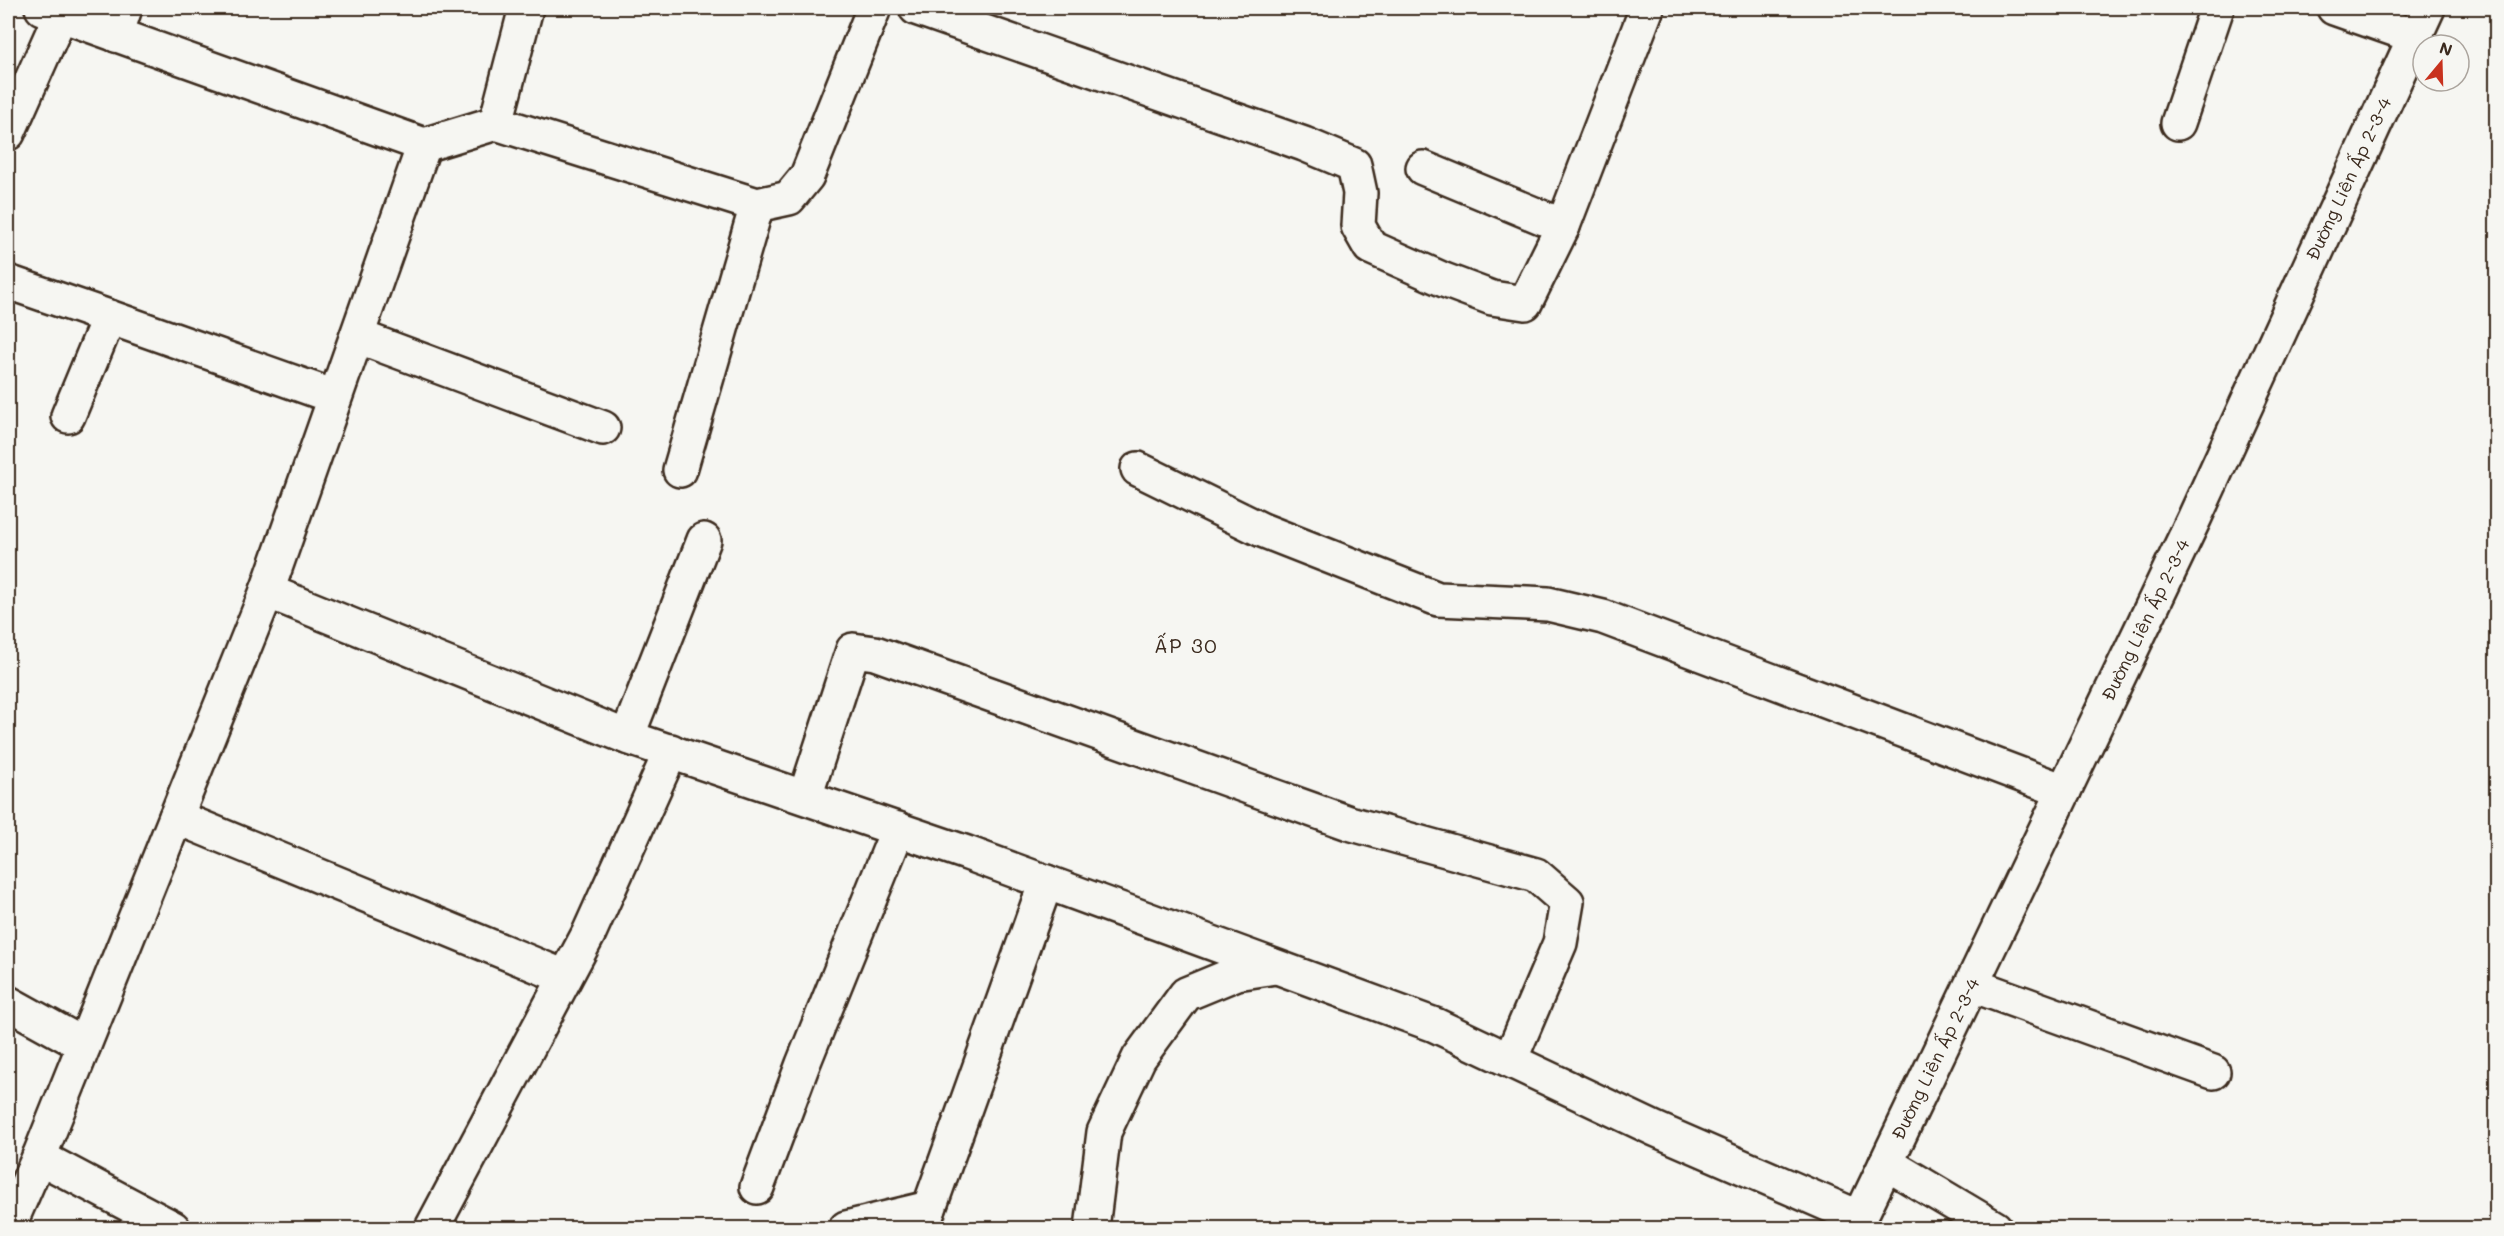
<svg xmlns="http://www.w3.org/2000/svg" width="2504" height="1236" font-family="Mali,sans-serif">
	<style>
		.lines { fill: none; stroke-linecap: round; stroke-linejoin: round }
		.minor-casing { stroke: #3b2a1e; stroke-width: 38 }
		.minor { stroke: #f6f6f2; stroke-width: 33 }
		.labels { text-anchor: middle; stroke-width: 4.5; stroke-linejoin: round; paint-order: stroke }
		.street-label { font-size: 18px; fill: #3b2a1e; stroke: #f6f6f2 }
		.neighbourhood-label { font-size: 20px; letter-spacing: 1.5px; fill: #3b2a1e; stroke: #f6f6f2 }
	</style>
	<rect width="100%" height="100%" fill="#f6f6f2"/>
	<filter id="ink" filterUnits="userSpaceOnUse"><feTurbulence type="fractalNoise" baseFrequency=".0167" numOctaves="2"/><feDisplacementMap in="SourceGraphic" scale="12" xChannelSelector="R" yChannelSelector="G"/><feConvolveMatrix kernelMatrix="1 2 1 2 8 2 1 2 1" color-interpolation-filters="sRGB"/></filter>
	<g filter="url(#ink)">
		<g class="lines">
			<g class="minor-casing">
				<g id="minor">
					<path d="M916 8 1304 144 1354 165 1360 193 1358 226 1370 247 1444 280 1492 298 1525 303 1563 226 1647 8"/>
					<path d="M2334 8 2414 36"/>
					<path d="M116 35 125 8"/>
					<path d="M496 123 526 8"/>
					<path d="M2178 123 2217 8"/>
					<path d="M8 133 61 14"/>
					<path d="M424 145 496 123 757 205 789 198 807 176 874 8"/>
					<path d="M1423 168 1563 226"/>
					<path d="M8 282 109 317"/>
					<path d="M357 336 603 428"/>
					<path d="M68 416 109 317 335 397"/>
					<path d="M1138 469 1262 530 1438 599 1548 604 1603 617 2064 791"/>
					<path d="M680 470 757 205"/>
					<path d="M267 591 627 737 967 853 1435 1025 1655 1129 1860 1218"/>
					<path d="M627 737 704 540"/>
					<path d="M805 797 853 650 875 653 1349 823 1536 875 1567 902 1560 943 1510 1060"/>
					<path d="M176 817 565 977"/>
					<path d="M1972 985 2213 1072"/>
					<path d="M8 1003 84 1045"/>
					<path d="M39 1157 173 1228"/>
					<path d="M1886 1163 1995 1228"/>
					<path d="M757 1187 803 1064 898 829"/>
					<path d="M8 1228 39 1157 267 591 424 145 42 8"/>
					<path d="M432 1228 589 933 671 751"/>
					<path d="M846 1228 929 1208"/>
					<path d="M922 1228 1046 882"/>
					<path d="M1092 1228 1104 1132 1139 1058 1186 994 1237 973 1275 967"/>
					<path d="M1855 1228 2194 519 2428 8"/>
				</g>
			</g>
			<use href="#minor" class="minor"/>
		</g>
	</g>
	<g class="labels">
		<g class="street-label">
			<text transform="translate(2349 179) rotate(-65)" y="6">Đường Liên Ấp 2-3-4</text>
			<text transform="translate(2146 620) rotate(-64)" y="6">Đường Liên Ấp 2-3-4</text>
			<text transform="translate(1936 1059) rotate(-64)" y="6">Đường Liên Ấp 2-3-4</text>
		</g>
		<g class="neighbourhood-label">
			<text x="1186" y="653">ẤP 30</text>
		</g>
	</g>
	<rect width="2504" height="1236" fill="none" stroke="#f6f6f2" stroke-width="30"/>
	<rect x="15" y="15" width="2474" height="1206" fill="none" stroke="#3b2a1e" stroke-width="2" filter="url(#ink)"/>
	<g transform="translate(2441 63) rotate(19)"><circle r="28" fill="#f6f6f2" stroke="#aba49d" stroke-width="1.5"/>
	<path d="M0-4.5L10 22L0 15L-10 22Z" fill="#c8321e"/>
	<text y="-9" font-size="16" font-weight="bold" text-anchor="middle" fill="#3b2a1e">N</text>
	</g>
</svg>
